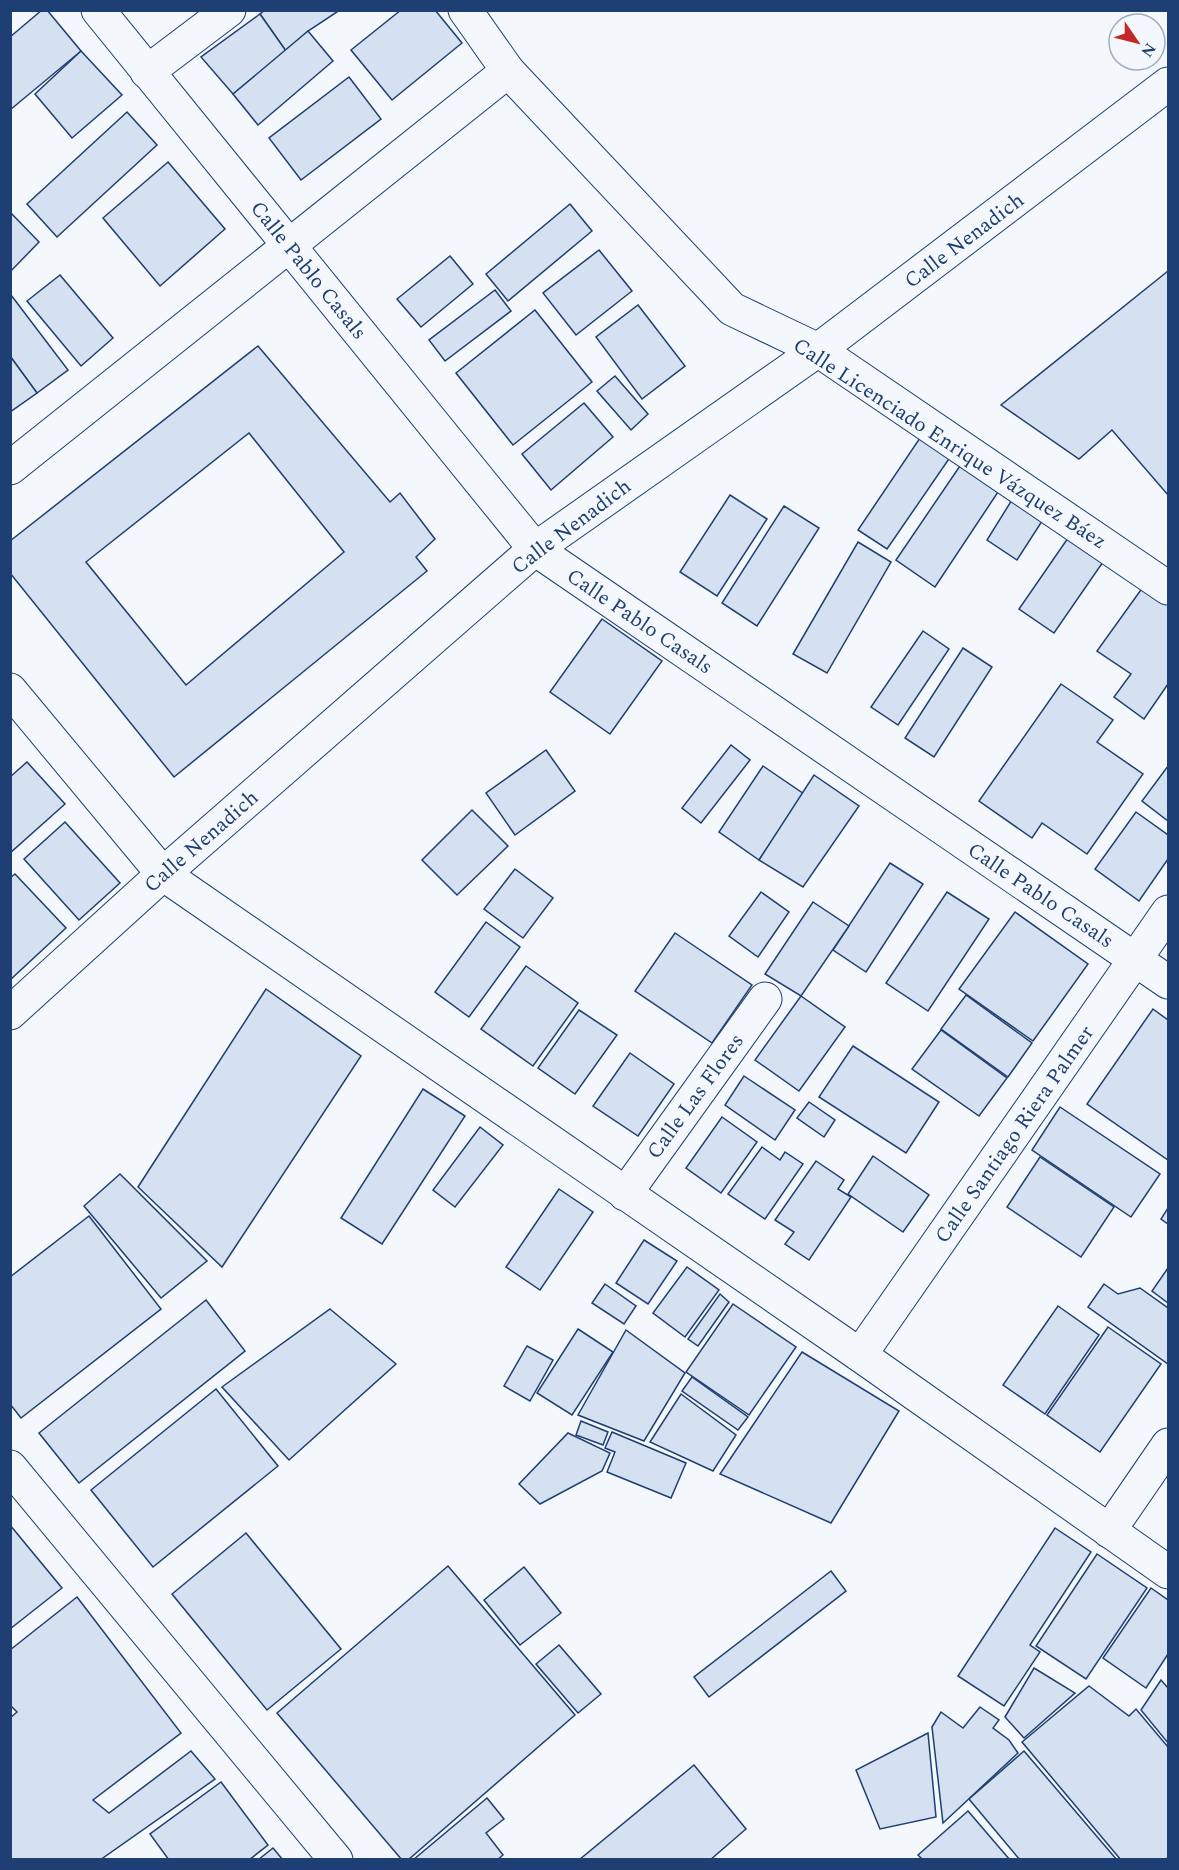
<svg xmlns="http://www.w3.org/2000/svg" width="1179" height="1870" font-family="Spectral,serif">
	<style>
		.building { fill: #d5e0f0; stroke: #1d3f73; stroke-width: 1.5; fill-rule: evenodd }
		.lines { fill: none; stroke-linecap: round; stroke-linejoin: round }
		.minor-casing { stroke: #1d3f73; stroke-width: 35 }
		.primary-casing { stroke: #1d3f73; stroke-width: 35 }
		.minor { stroke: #f4f7fb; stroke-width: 33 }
		.primary { stroke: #f4f7fb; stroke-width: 33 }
		.labels { text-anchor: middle; stroke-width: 4.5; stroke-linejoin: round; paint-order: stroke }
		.street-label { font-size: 21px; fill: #1d3f73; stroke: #f4f7fb }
	</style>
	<rect width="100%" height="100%" fill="#f4f7fb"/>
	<g class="building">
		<path d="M42 10H47L81 51 10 110V37Z"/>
		<path d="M265 10H340L308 31 286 51 260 14Z"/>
		<path d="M401 10H435L462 43 392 100 351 50Z"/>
		<path d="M260 14 286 51 233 94 201 57Z"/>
		<path d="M308 31 333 61 258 125 233 94Z"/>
		<path d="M81 51 122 95 72 138 35 94Z"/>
		<path d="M349 77 381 119 301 180 269 138Z"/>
		<path d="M127 112 157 145 57 237 27 204Z"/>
		<path d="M168 162 225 229 160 286 103 218Z"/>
		<path d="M570 204 592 231 508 301 486 274Z"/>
		<path d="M10 212 39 242 10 272Z"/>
		<path d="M599 250 632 291 576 335 543 293Z"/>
		<path d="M450 256 473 284 421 327 397 299Z"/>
		<path d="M1168 271V495L1112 430 1079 459 1001 405Z"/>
		<path d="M60 275 113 338 81 366 27 301Z"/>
		<path d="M495 290 511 311 445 361 429 340Z"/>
		<path d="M11 295 68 370 37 393 10 356Z"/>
		<path d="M638 305 685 366 642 399 596 337Z"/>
		<path d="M535 310 592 382 513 445 456 373Z"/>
		<path d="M258 346 390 502 400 493 435 539 416 557 427 571 174 777 10 573V541ZM249 433 344 552 186 685 86 562Z"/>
		<path d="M10 356 37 393 10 412Z"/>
		<path d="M615 376 648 414 631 430 597 391Z"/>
		<path d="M584 403 613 437 551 490 522 454Z"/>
		<path d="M924 432 953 453 887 549 858 530Z"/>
		<path d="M964 460 1002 486 935 587 896 560Z"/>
		<path d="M730 495 767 519 717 596 680 572Z"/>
		<path d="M1015 495 1046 515 1017 560 987 540Z"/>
		<path d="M784 506 819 528 757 626 722 603Z"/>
		<path d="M1068 538 1103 562 1054 633 1019 609Z"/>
		<path d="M858 542 891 562 827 673 793 654Z"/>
		<path d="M1148 580 1168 595V684L1144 719 1114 697 1131 674 1097 651Z"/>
		<path d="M602 619 662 661 610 734 550 692Z"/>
		<path d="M923 631 949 649 898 725 871 707Z"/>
		<path d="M963 648 992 667 934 757 905 738Z"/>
		<path d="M1061 684 1113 720 1097 742 1143 774 1087 854 1042 823 1032 838 979 801Z"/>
		<path d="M731 745 750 760 701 823 682 808Z"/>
		<path d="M546 750 575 791 515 835 486 793Z"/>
		<path d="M27 762 65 804 10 853V777Z"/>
		<path d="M763 766 804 794 759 860 719 832Z"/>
		<path d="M1168 766V821L1142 801Z"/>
		<path d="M814 775 859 806 803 887 759 860Z"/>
		<path d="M472 810 508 846 457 895 422 860Z"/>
		<path d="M1136 812 1168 835V859L1139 901 1095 869Z"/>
		<path d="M65 822 120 883 79 920 24 859Z"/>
		<path d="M890 863 923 884 866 972 833 950Z"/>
		<path d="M515 869 553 898 523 938 484 909Z"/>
		<path d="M15 874 66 928 10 980V878Z"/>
		<path d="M761 892 789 912 758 957 729 936Z"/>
		<path d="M947 892 989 919 928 1011 886 983Z"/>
		<path d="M813 902 849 926 801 996 765 974Z"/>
		<path d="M1015 912 1088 964 1033 1041 959 989Z"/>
		<path d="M486 922 520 947 469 1017 435 992Z"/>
		<path d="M675 933 752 985 712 1043 635 991Z"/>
		<path d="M526 966 578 1003 533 1066 481 1029Z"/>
		<path d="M266 989 361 1056 222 1267 138 1187Z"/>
		<path d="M966 995 1032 1043 1008 1077 941 1029Z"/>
		<path d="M801 996 845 1027 799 1091 755 1060Z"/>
		<path d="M1153 1009 1168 1020V1160L1087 1104Z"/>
		<path d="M579 1010 617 1035 575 1094 538 1068Z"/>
		<path d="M941 1030 1007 1078 979 1116 912 1069Z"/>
		<path d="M853 1046 939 1102 906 1153 819 1097Z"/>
		<path d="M630 1053 674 1084 638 1136 593 1106Z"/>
		<path d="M744 1076 795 1110 775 1140 725 1105Z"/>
		<path d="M423 1089 465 1116 382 1244 341 1218Z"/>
		<path d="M809 1102 835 1120 824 1137 797 1118Z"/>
		<path d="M1060 1107 1160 1174 1131 1217 1032 1150Z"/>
		<path d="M722 1117 757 1142 721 1193 686 1168Z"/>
		<path d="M480 1127 503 1145 455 1207 433 1190Z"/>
		<path d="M762 1147 780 1160 785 1152 803 1164 765 1219 728 1194Z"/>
		<path d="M873 1156 929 1195 903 1232 848 1194Z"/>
		<path d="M1040 1157 1114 1207 1081 1257 1007 1207Z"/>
		<path d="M816 1161 844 1180 838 1189 851 1197 809 1260 785 1244 794 1232 775 1220Z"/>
		<path d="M120 1174 207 1261 161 1298 84 1206Z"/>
		<path d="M559 1189 593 1212 540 1290 506 1267Z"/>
		<path d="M1168 1208V1224L1161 1219Z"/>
		<path d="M89 1216 161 1309 21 1418 10 1404V1277Z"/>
		<path d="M644 1240 677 1261 648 1304 616 1283Z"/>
		<path d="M687 1267 719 1290 685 1337 653 1313Z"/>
		<path d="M1168 1268V1303L1152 1291Z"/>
		<path d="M605 1284 636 1306 624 1324 592 1303Z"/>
		<path d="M1104 1284 1118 1294 1140 1288 1168 1308V1364L1088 1307Z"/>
		<path d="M720 1294 729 1302 698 1346 688 1339Z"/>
		<path d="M206 1300 245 1351 79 1483 39 1433Z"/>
		<path d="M733 1304 796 1347 749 1415 686 1372Z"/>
		<path d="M1058 1306 1099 1335 1045 1414 1003 1385Z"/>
		<path d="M330 1309 396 1364 289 1460 222 1387Z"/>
		<path d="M1108 1327 1161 1364 1100 1452 1047 1415Z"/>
		<path d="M578 1329 613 1352 572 1415 537 1393Z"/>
		<path d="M626 1330 685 1373 644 1441 578 1415Z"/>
		<path d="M527 1346 553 1360 530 1401 504 1386Z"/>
		<path d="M802 1352 899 1411 831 1523 720 1474Z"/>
		<path d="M692 1377 748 1417 738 1430 682 1391Z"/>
		<path d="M216 1389 278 1466 153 1567 91 1490Z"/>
		<path d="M681 1394 736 1435 713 1471 650 1442Z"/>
		<path d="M581 1421 608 1432 603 1445 576 1435Z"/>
		<path d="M612 1432 686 1463 671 1498 607 1472 615 1452 605 1448Z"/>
		<path d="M568 1433 610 1453 602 1471 540 1504 519 1484Z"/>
		<path d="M10 1525 62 1588 10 1629Z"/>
		<path d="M1055 1528 1091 1552 1030 1645 1040 1652 1004 1706 958 1676Z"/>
		<path d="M246 1533 341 1649 267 1710 172 1594Z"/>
		<path d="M1097 1554 1147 1588 1086 1679 1036 1646Z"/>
		<path d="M448 1566 575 1715 408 1860H402L277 1713Z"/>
		<path d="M524 1567 561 1613 520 1645 484 1600Z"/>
		<path d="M831 1571 846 1591 709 1697 694 1677Z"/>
		<path d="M1151 1588 1168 1600V1654L1146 1688 1103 1658Z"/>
		<path d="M77 1597 181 1733 93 1800 109 1813 191 1751 215 1779 100 1860H10V1718L17 1712 10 1705V1650Z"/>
		<path d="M559 1645 601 1694 578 1713 536 1664Z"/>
		<path d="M1034 1668 1075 1693 1024 1738 1005 1717Z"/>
		<path d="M1161 1680 1168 1688V1743L1141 1710Z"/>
		<path d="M1089 1686 1129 1716 1136 1709 1168 1747V1857L1166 1860H1121L1022 1742Z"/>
		<path d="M980 1707 999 1720 993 1728 1009 1740 1018 1753 943 1823 932 1727 941 1712 963 1728Z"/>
		<path d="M928 1733 936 1817 880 1829 856 1770Z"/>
		<path d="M1024 1751 1117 1860H1020L969 1799Z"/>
		<path d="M694 1765 746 1829 710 1860H579Z"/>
		<path d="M221 1782 268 1845 249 1860H169L150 1834Z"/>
		<path d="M487 1798 504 1819 486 1833 503 1855 497 1860H413Z"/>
		<path d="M968 1811 1010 1860H923L918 1855Z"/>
		<path d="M273 1848 283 1860H258Z"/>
	</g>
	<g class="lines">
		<g class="minor-casing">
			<g id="minor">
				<path d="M98 10 535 549 1168 982"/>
				<path d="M465 10 508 71 732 309 818 350 1168 588"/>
				<path d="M147 72 229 10"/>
				<path d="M10 468 508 71"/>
				<path d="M10 690 163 874 860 1355 1168 1572"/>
				<path d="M10 1013 163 874 535 549 818 350 1168 84"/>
				<path d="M625 1194 765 999"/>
				<path d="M860 1355 1168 912"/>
				<path d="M1109 1531 1168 1445"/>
			</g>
		</g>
		<g class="primary-casing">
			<path id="primary" d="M10 1467 336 1860"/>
		</g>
		<use href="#minor" class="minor"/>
		<use href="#primary" class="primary"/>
	</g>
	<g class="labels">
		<g class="street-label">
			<text transform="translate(964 240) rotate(-37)" y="7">Calle Nenadich</text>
			<text transform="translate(309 270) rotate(51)" y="7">Calle Pablo Casals</text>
			<text transform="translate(950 443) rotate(33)" y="7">Calle Licenciado Enrique Vázquez Báez</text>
			<text transform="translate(571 526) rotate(-37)" y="7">Calle Nenadich</text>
			<text transform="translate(640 621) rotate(34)" y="7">Calle Pablo Casals</text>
			<text transform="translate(201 841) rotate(-41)" y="7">Calle Nenadich</text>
			<text transform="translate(1041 895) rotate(34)" y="7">Calle Pablo Casals</text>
			<text transform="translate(695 1096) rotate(-54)" y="7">Calle Las Flores</text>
			<text transform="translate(1014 1134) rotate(-55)" y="7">Calle Santiago Riera Palmer</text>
		</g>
	</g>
	<rect width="1179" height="1870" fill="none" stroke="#1d3f73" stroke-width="24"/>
	<g transform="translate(1137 42) rotate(125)"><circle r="28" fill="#f4f7fb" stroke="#9eadc5" stroke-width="1.5"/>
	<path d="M0-4.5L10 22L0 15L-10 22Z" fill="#c62828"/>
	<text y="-9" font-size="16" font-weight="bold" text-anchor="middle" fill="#1d3f73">N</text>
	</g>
</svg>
